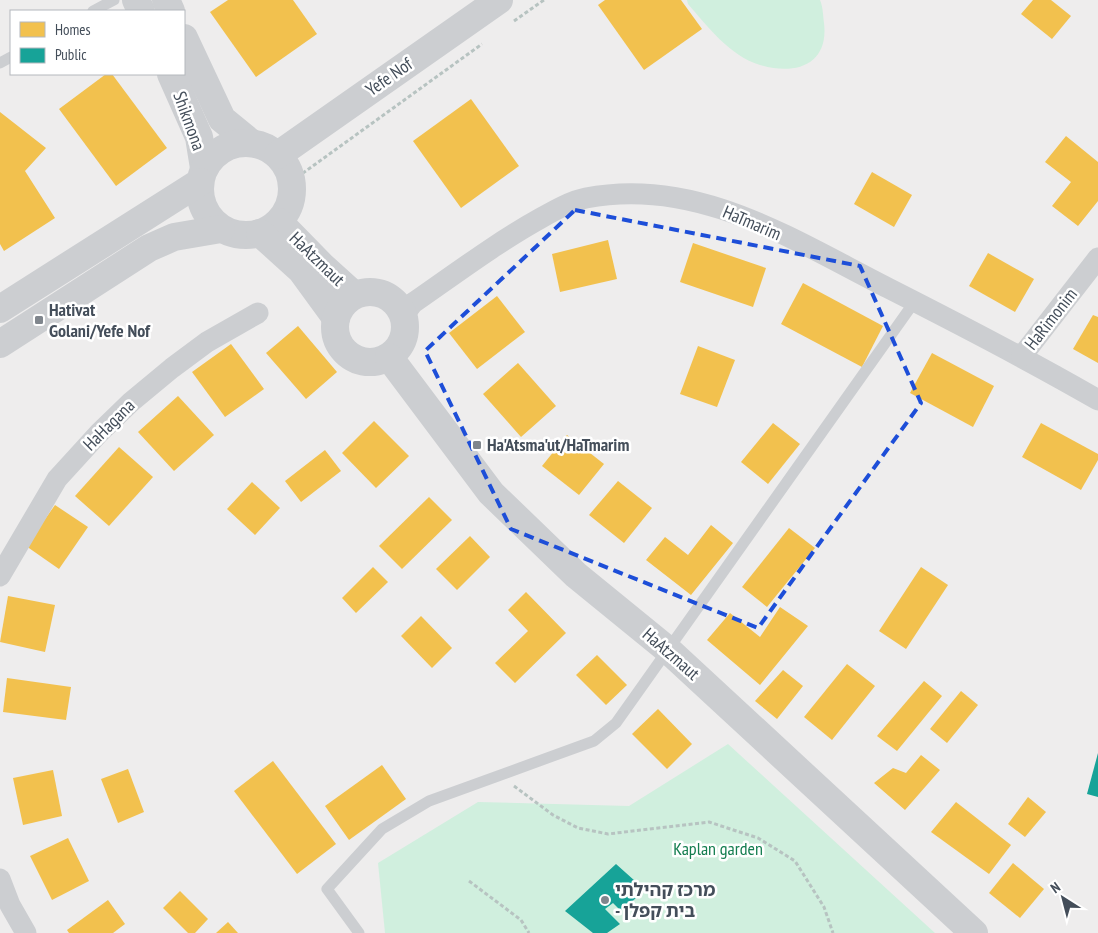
<svg xmlns="http://www.w3.org/2000/svg" width="1098" height="933" font-family="'PT Sans Narrow','Noto Sans Hebrew',sans-serif">
	<style>
		.green { fill: #d0efde }
		.homes { fill: #f2c14e }
		.public { fill: #17a398 }
		.lines { fill: none; stroke-linecap: round; stroke-linejoin: round }
		.path { stroke: #b7c3c1; stroke-width: 3; stroke-dasharray: 4 2.5; stroke-linecap: butt }
		.service { stroke: #ccced1; stroke-width: 11 }
		.minor { stroke: #ccced1; stroke-width: 21 }
		.tertiary { stroke: #ccced1; stroke-width: 28 }
		.marked { fill: none; stroke: #1d4ed8; stroke-width: 4; stroke-dasharray: 10 6; stroke-linejoin: round }
		.poi-dot { fill: #80868d; stroke: #fff; stroke-width: 2 }
		.labels { text-anchor: middle; stroke-width: 5; stroke-linejoin: round; paint-order: stroke }
		.street-label { font-size: 18px; fill: #444e5a; stroke: #fff }
		.poi-label { font-size: 18px; font-weight: bold; fill: #444e5a; stroke: #fff; text-anchor: start }
		.park-label { font-size: 18px; fill: #137d4f; stroke: #fff }
	</style>
	<rect width="100%" height="100%" fill="#eeeded"/>
	<g class="green">
		<path d="M687 0H820C823 7 823 15 824 23 829 64 796 76 760 65 730 56 707 26 688 4Z"/>
		<path d="M728 744 935 933H385L378 863 478 802 629 806Z"/>
	</g>
	<g class="homes">
		<path d="M228 0H293L317 34 256 77 210 12Z"/>
		<path d="M605 0H681L702 29 644 70 598 5Z"/>
		<path d="M1033 0H1051L1071 16 1052 39 1021 14Z"/>
		<path d="M106 74H112L167 148 116 186 59 109Z"/>
		<path d="M471 99 519 166 461 208 413 141Z"/>
		<path d="M0 112 46 148 25 171 55 218 4 251 0 244Z"/>
		<path d="M1066 136 1098 162V201L1078 226 1052 206 1071 182 1045 162Z"/>
		<path d="M872 172 912 195 894 227 854 204Z"/>
		<path d="M608 240 617 279 560 292 552 254Z"/>
		<path d="M693 243 766 268 753 307 680 282Z"/>
		<path d="M988 253 1034 279 1015 312 969 286Z"/>
		<path d="M803 283 883 326 862 367 781 324Z"/>
		<path d="M497 296 525 332 477 369 449 333Z"/>
		<path d="M1093 315 1098 317V363L1073 349Z"/>
		<path d="M298 326 337 372 306 399 266 353Z"/>
		<path d="M231 344 264 389 225 417 192 372Z"/>
		<path d="M698 346 735 360 717 407 680 394Z"/>
		<path d="M932 353 994 386 973 427 910 393Z"/>
		<path d="M518 363 556 406 521 437 483 394Z"/>
		<path d="M178 396 214 435 174 471 138 432Z"/>
		<path d="M374 421 409 456 376 488 342 453Z"/>
		<path d="M773 423 800 444 768 484 741 462Z"/>
		<path d="M1041 423 1098 454V460L1081 490 1022 457Z"/>
		<path d="M567 435 604 464 579 495 542 466Z"/>
		<path d="M119 447 153 477 109 526 75 496Z"/>
		<path d="M325 450 341 471 301 502 285 481Z"/>
		<path d="M618 481 652 508 624 543 589 515Z"/>
		<path d="M252 482 280 508 255 535 227 509Z"/>
		<path d="M429 497 452 520 402 569 379 546Z"/>
		<path d="M55 505 88 527 59 569 26 546Z"/>
		<path d="M711 525 733 543 691 595 646 560 665 537 688 555Z"/>
		<path d="M789 528 815 548 767 607 742 587Z"/>
		<path d="M470 536 490 557 457 590 436 569Z"/>
		<path d="M373 567 388 582 356 613 342 598Z"/>
		<path d="M921 567 948 585 906 649 879 631Z"/>
		<path d="M526 592 566 633 515 683 495 663 528 631 508 610Z"/>
		<path d="M8 596 55 605 45 652 0 642Z"/>
		<path d="M780 607 808 626 760 685 707 640 730 613 760 637Z"/>
		<path d="M421 616 452 648 432 668 401 636Z"/>
		<path d="M597 655 627 685 606 705 576 675Z"/>
		<path d="M847 664 875 686 832 740 804 717Z"/>
		<path d="M783 670 803 686 777 719 755 701Z"/>
		<path d="M7 678 71 687 66 720 3 712Z"/>
		<path d="M924 681 942 696 897 751 877 736Z"/>
		<path d="M961 691 978 705 947 743 930 729Z"/>
		<path d="M658 709 692 744 667 769 632 734Z"/>
		<path d="M921 755 940 770 905 810 874 783 893 768 906 773Z"/>
		<path d="M273 761 336 844 297 874 234 791Z"/>
		<path d="M382 765 406 799 349 840 325 806Z"/>
		<path d="M128 769 144 812 118 823 101 779Z"/>
		<path d="M53 770 62 816 23 825 13 778Z"/>
		<path d="M1028 797 1046 812 1025 837 1008 824Z"/>
		<path d="M956 802 1011 845 989 874 931 832Z"/>
		<path d="M68 838 89 881 52 900 30 856Z"/>
		<path d="M1013 863 1044 889 1020 918 989 893Z"/>
		<path d="M180 891 208 919 195 933H188L163 908Z"/>
		<path d="M108 900 125 924 113 933H69L67 930Z"/>
		<path d="M228 922 238 933H216Z"/>
	</g>
	<g class="public">
		<path d="M1098 753V797L1087 794Z"/>
		<path d="M616 864 635 881 625 889 636 898 621 911 613 903 605 909 620 924 607 933H593L565 911Z"/>
	</g>
	<g class="lines">
		<g class="path">
			<path d="M514 21 544 0"/>
			<path d="M292 181 482 44"/>
			<path d="M514 786 553 815 578 828 608 834 709 822 758 838 795 861 824 907 833 933"/>
			<path d="M469 881 521 920 529 933"/>
		</g>
		<g class="service">
			<path d="M93 11 114 0"/>
			<path d="M0 63 11 57"/>
			<path d="M359 933 327 889 382 829 429 801 594 741 616 723 915 301"/>
		</g>
		<g class="minor">
			<path d="M404 315 413 303C455 274 496 243 541 218 555 210 571 201 586 198 697 176 793 240 888 288 959 324 1029 360 1098 400"/>
			<path d="M1022 356 1098 258"/>
			<path d="M0 576 57 479 99 433 131 402 172 368 207 342 258 313"/>
			<path d="M0 879 10 905 26 933"/>
		</g>
		<g class="tertiary">
			<path d="M136 0 141 11"/>
			<path d="M166 0 171 11"/>
			<path d="M184 38 222 119 250 142"/>
			<path d="M171 74 199 137 204 168"/>
			<circle cx="246" cy="189" r="46"/>
			<path d="M278 155 499 0"/>
			<path d="M279 222 323 267 354 295"/>
			<path d="M260 233 301 270 336 318"/>
			<circle cx="370" cy="327" r="35"/>
			<path d="M0 309 200 182"/>
			<path d="M0 344 149 248 174 237 221 229"/>
			<path d="M389 357 491 493 576 575 668 650 974 933"/>
		</g>
	</g>
	<path class="marked" d="M575 210 860 266 921 403 758 628 511 529 425 351Z"/>
	<g class="poi-dot">
		<rect x="34" y="315" width="10" height="10" rx="2.5"/>
		<rect x="472" y="440" width="10" height="10" rx="2.5"/>
		<circle cx="605" cy="900" r="5"/>
	</g>
	<g class="labels">
		<g class="street-label">
			<text transform="translate(389 77) rotate(-35)" y="6">Yefe Nof</text>
			<text transform="translate(189 121) rotate(70)" y="6">Shikmona</text>
			<text transform="translate(752 223) rotate(23)" y="6">HaTmarim</text>
			<text transform="translate(317 259) rotate(44)" y="6">HaAtzmaut</text>
			<text transform="translate(1051 319) rotate(-52)" y="6">HaRimonim</text>
			<text transform="translate(109 425) rotate(-45)" y="6">HaHagana</text>
			<text transform="translate(671 654) rotate(41)" y="6">HaAtzmaut</text>
		</g>
		<g class="poi-label">
			<text x="49" y="316">Hativat<tspan x="49" dy="21">Golani/Yefe Nof</tspan></text>
			<text x="487" y="451">Ha'Atsma'ut/HaTmarim</text>
			<text x="615" y="896">מרכז קהילתי<tspan x="615" dy="21">- בית קפלן</tspan></text>
		</g>
		<g class="park-label">
			<text x="718" y="855">Kaplan garden</text>
		</g>
	</g>
	<rect x="10" y="10" width="175" height="65" fill="#ffffff" stroke="#b4b8bd"/>
	<rect x="20" y="22" width="25" height="15" fill="#f2c14e" stroke="#b4b8bd"/>
	<text x="55" y="35" font-size="15" fill="#444e5a">Homes</text>
	<rect x="20" y="48" width="25" height="15" fill="#17a398" stroke="#b4b8bd"/>
	<text x="55" y="60" font-size="15" fill="#444e5a">Public</text>
	<g transform="translate(1063 898) rotate(324)" stroke="#ffffff" stroke-width="4" paint-order="stroke">
	<path d="M0-4L9 19L0 12L-9 19Z" fill="#444e5a"/>
	<text y="-8" font-size="14" font-weight="bold" text-anchor="middle" fill="#444e5a">N</text>
	</g>
</svg>
